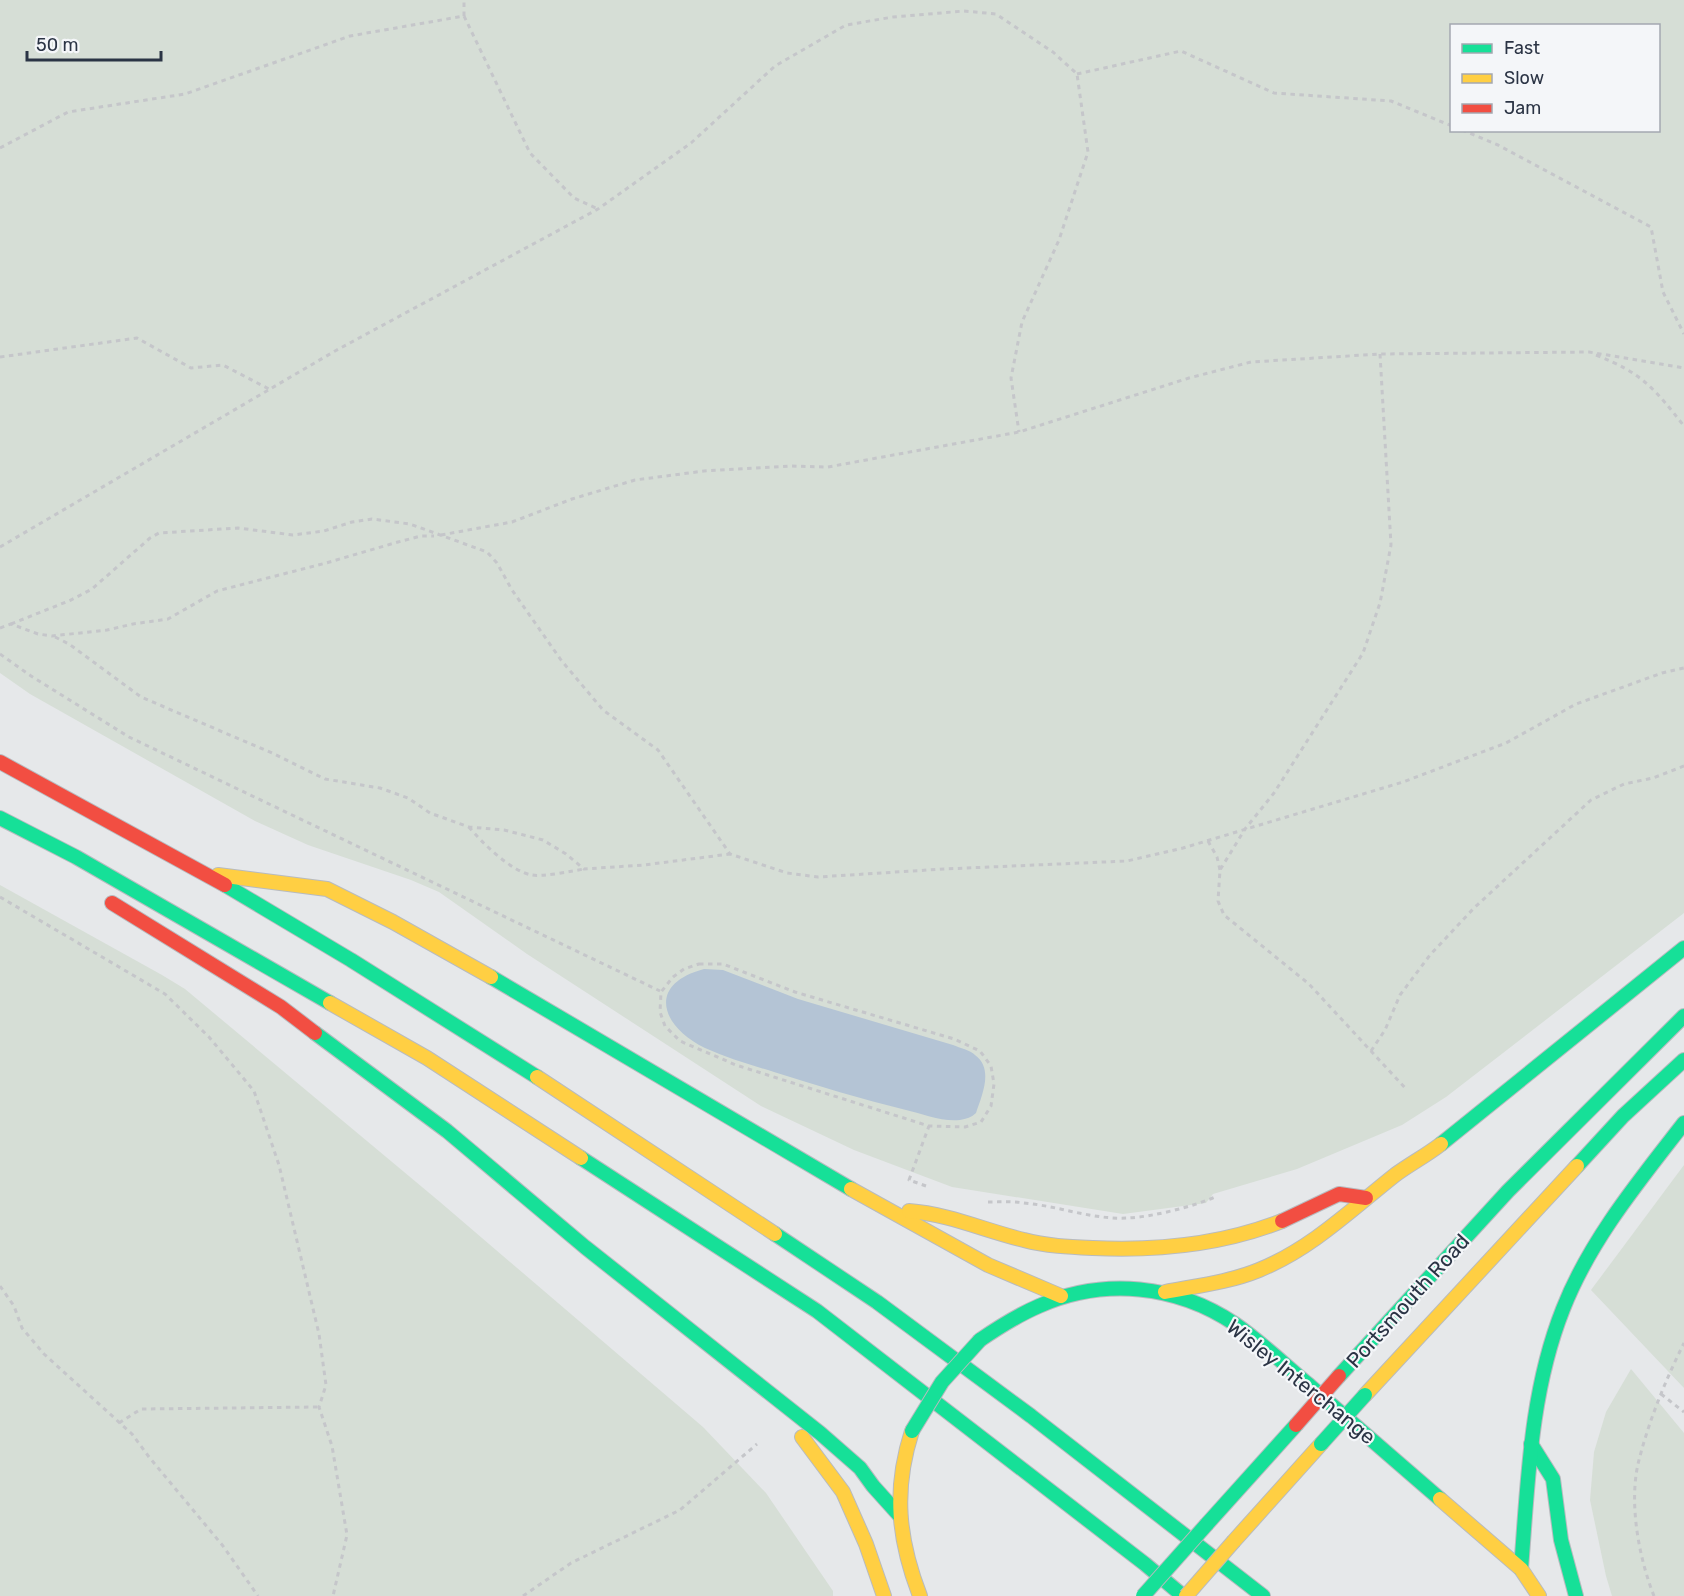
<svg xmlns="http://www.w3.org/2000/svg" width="1684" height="1596" font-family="Rubik,sans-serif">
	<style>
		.green { fill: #d6ded6; fill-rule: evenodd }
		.water { fill: #b4c4d5 }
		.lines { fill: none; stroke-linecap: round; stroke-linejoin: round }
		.fast-casing { stroke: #b8bbbf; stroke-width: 16 }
		.slow-casing { stroke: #b8bbbf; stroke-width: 16 }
		.jam-casing { stroke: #b8bbbf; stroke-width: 16 }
		.path { stroke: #c5c6ca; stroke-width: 3; stroke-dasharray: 4.5 4.5; stroke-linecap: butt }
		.fast { stroke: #16e098; stroke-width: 14 }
		.slow { stroke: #ffcf43; stroke-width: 14 }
		.jam { stroke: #f24e42; stroke-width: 14 }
		.fast-bridge-casing { stroke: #b8bbbf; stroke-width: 16; stroke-linecap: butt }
		.slow-bridge-casing { stroke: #b8bbbf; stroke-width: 16; stroke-linecap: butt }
		.jam-bridge-casing { stroke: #b8bbbf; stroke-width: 16; stroke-linecap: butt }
		.fast-bridge { stroke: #16e098; stroke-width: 14 }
		.slow-bridge { stroke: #ffcf43; stroke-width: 14 }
		.jam-bridge { stroke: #f24e42; stroke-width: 14 }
		.labels { text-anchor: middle; stroke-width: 4.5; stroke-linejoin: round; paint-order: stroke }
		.street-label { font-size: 21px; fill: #2b3445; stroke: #f4f6f9 }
	</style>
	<rect width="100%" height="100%" fill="#e6e8ea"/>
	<g class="green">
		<path d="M0 0H1684V913L1446 1097 1402 1125 1297 1169 1213 1194 1206 1203 1123 1214 952 1187 854 1150 761 1106 527 954 439 892 411 880 308 845 255 821 30 694 0 673ZM1452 26H1658V130H1452Z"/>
		<path d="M0 885 162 975 185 989 440 1202 703 1427 766 1493 833 1591V1596H0Z"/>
		<path d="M1684 1165V1388L1591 1290Z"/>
		<path d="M1631 1369 1684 1433V1596H1612L1606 1576 1590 1500 1594 1452 1606 1412Z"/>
	</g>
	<path class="water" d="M704 969 723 970 798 999 953 1045C960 1048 970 1050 975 1055 994 1069 982 1095 976 1113 972 1117 966 1119 960 1120 942 1122 923 1114 906 1110 862 1099 818 1086 774 1072 751 1065 727 1058 705 1048 660 1026 647 984 704 969Z"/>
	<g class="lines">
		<g class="fast-casing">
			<g id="fast">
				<path d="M0 818 76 857 330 1003"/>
				<path d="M225 885 351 960 537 1077"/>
				<path d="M491 977 851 1189"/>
				<path d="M315 1033 447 1131 585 1247 820 1433 860 1468 873 1486 900 1516"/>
				<path d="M1441 1144 1684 948"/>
				<path d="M581 1158 817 1311 1145 1564 1182 1595"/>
				<path d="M1577 1166 1623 1116 1684 1060"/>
				<path d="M775 1234 877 1302 1031 1416 1263 1596"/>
				<path d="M980 1340C999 1327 1018 1315 1039 1306 1104 1277 1177 1285 1235 1324 1261 1342 1285 1365 1309 1385 1352 1423 1396 1461 1440 1499"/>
				<path d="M1339 1376 1508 1191 1684 1016"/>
				<path d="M1531 1444 1553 1479 1561 1540 1576 1596"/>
				<path d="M1207 1524 1296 1425"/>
				<path d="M1521 1569C1528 1482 1530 1392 1563 1309 1590 1240 1639 1181 1684 1123"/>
			</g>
		</g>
		<g class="slow-casing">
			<g id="slow">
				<path d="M218 875 327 889 393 922 491 977"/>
				<path d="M330 1003 427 1058 581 1158"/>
				<path d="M537 1077 775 1234"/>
				<path d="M851 1189 988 1265 1061 1296"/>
				<path d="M909 1211C949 1214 986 1231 1024 1240 1046 1246 1070 1247 1093 1248 1157 1251 1221 1245 1282 1221"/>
				<path d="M1165 1292C1196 1286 1230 1282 1259 1270 1311 1249 1352 1209 1395 1175 1410 1164 1427 1155 1441 1144"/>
				<path d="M1365 1395 1577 1166"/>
				<path d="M912 1431C893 1490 898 1539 920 1596"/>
				<path d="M802 1437 843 1492 866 1544 884 1596"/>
				<path d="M1440 1499 1521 1569 1539 1596"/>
				<path d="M1234 1541 1321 1444"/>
			</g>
		</g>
		<g class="jam-casing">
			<g id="jam">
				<path d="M0 762 225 885"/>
				<path d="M112 903 281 1007 315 1033"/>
				<path d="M1282 1221 1339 1194 1366 1198"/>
			</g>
		</g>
		<g class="path">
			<path d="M464 16V0"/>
			<path d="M1077 74 1181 51 1274 93 1391 101 1452 126"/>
			<path d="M1462 130 1498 145 1651 227 1663 292 1684 334"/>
			<path d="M0 148 68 112 185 94 350 36 464 16 530 153 574 198 598 209"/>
			<path d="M1380 354 1391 545 1380 603 1363 653 1274 793 1245 829 1220 870 1218 901 1224 915 1309 984 1407 1090"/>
			<path d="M1596 355C1642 373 1654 388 1684 426"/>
			<path d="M0 357 137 338 191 368 223 365 269 389"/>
			<path d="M441 535 512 522 572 499 635 480 704 471 790 466 828 467 1019 432 1189 378 1251 362 1380 354 1589 352 1684 368"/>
			<path d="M0 547 335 351 598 209 691 143 775 66 846 25 893 17 964 11 996 14 1053 52 1077 74 1088 152 1059 240 1022 322 1011 378 1019 432"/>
			<path d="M11 624 71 600 92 589 150 538 159 533 238 528 293 535 324 531 352 522 372 519 410 524 487 552 497 563 512 590 561 660 603 710 658 750 730 854 787 873 818 877 944 869 1127 861 1183 848 1403 782 1506 743 1576 704 1662 673 1684 668"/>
			<path d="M0 628 11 624 38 634 52 636 107 630 133 624 168 619 217 591 326 563 398 542 421 536H434"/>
			<path d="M55 637 69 644 141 697 272 753 325 779 380 788 408 798 430 813 469 827 504 830 543 840 566 854 584 869 644 865 730 854"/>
			<path d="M0 654 31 676 129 737 660 991"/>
			<path d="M469 827C482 843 512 872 532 875 543 877 572 871 584 869"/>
			<path d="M1208 841 1217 857 1220 870"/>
			<path d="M0 897 165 994 209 1037 254 1091 279 1165 319 1334 326 1385 319 1407 332 1446 347 1535 333 1596"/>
			<path d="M699 964H723L795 992 954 1039 980 1051 991 1066 994 1084 991 1106 981 1122 965 1127 929 1126 736 1065 680 1041 665 1026 660 1012 661 992 673 977 684 969Z"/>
			<path d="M1371 1051 1385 1030 1400 995 1430 955 1474 908 1591 800 1624 784 1653 778 1684 766"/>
			<path d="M926 1186 909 1180 929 1126"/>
			<path d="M988 1202C1000 1202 1012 1201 1024 1203 1059 1206 1093 1220 1128 1218 1152 1217 1196 1206 1217 1196"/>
			<path d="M0 1286 14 1306 22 1328 44 1354 132 1434 149 1457 223 1546 258 1596"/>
			<path d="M1661 1394 1684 1412"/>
			<path d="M119 1423 141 1409 319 1407"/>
			<path d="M523 1596 571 1563 680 1510 757 1444"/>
			<path d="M1654 1596C1639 1558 1629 1505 1638 1464 1648 1423 1665 1381 1684 1343"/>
		</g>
		<use href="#fast" class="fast"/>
		<use href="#slow" class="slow"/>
		<use href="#jam" class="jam"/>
		<g class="fast-bridge-casing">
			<g id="fast-bridge">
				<path d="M912 1431 942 1382 980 1340"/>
				<path d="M1321 1444 1365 1395"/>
				<path d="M1143 1596 1207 1524"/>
			</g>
		</g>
		<g class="slow-bridge-casing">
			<path id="slow-bridge" d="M1186 1596 1234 1541"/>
		</g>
		<g class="jam-bridge-casing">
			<path id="jam-bridge" d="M1296 1425 1339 1376"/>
		</g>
		<use href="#fast-bridge" class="fast-bridge"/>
		<use href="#slow-bridge" class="slow-bridge"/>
		<use href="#jam-bridge" class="jam-bridge"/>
	</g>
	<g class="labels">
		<g class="street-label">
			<text transform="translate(1408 1301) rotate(-48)" y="7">Portsmouth Road</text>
			<text transform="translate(1301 1382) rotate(39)" y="7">Wisley Interchange</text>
		</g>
	</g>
	<rect x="1450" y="24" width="210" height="108" fill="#f4f6f9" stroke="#a4a8b1" stroke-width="1.5"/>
	<rect x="1462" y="44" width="30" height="9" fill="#16e098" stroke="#a4a8b1" stroke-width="1.5"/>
	<text x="1504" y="54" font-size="18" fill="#2b3445">Fast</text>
	<rect x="1462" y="74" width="30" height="9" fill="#ffcf43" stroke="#a4a8b1" stroke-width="1.5"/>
	<text x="1504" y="84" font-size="18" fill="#2b3445">Slow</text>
	<rect x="1462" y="104" width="30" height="9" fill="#f24e42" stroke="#a4a8b1" stroke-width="1.5"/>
	<text x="1504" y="114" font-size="18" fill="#2b3445">Jam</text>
	<path d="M27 51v9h134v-9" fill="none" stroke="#2b3445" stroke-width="3"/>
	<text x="36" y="51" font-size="18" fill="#2b3445" stroke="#f4f6f9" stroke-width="4.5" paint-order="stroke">50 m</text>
</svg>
